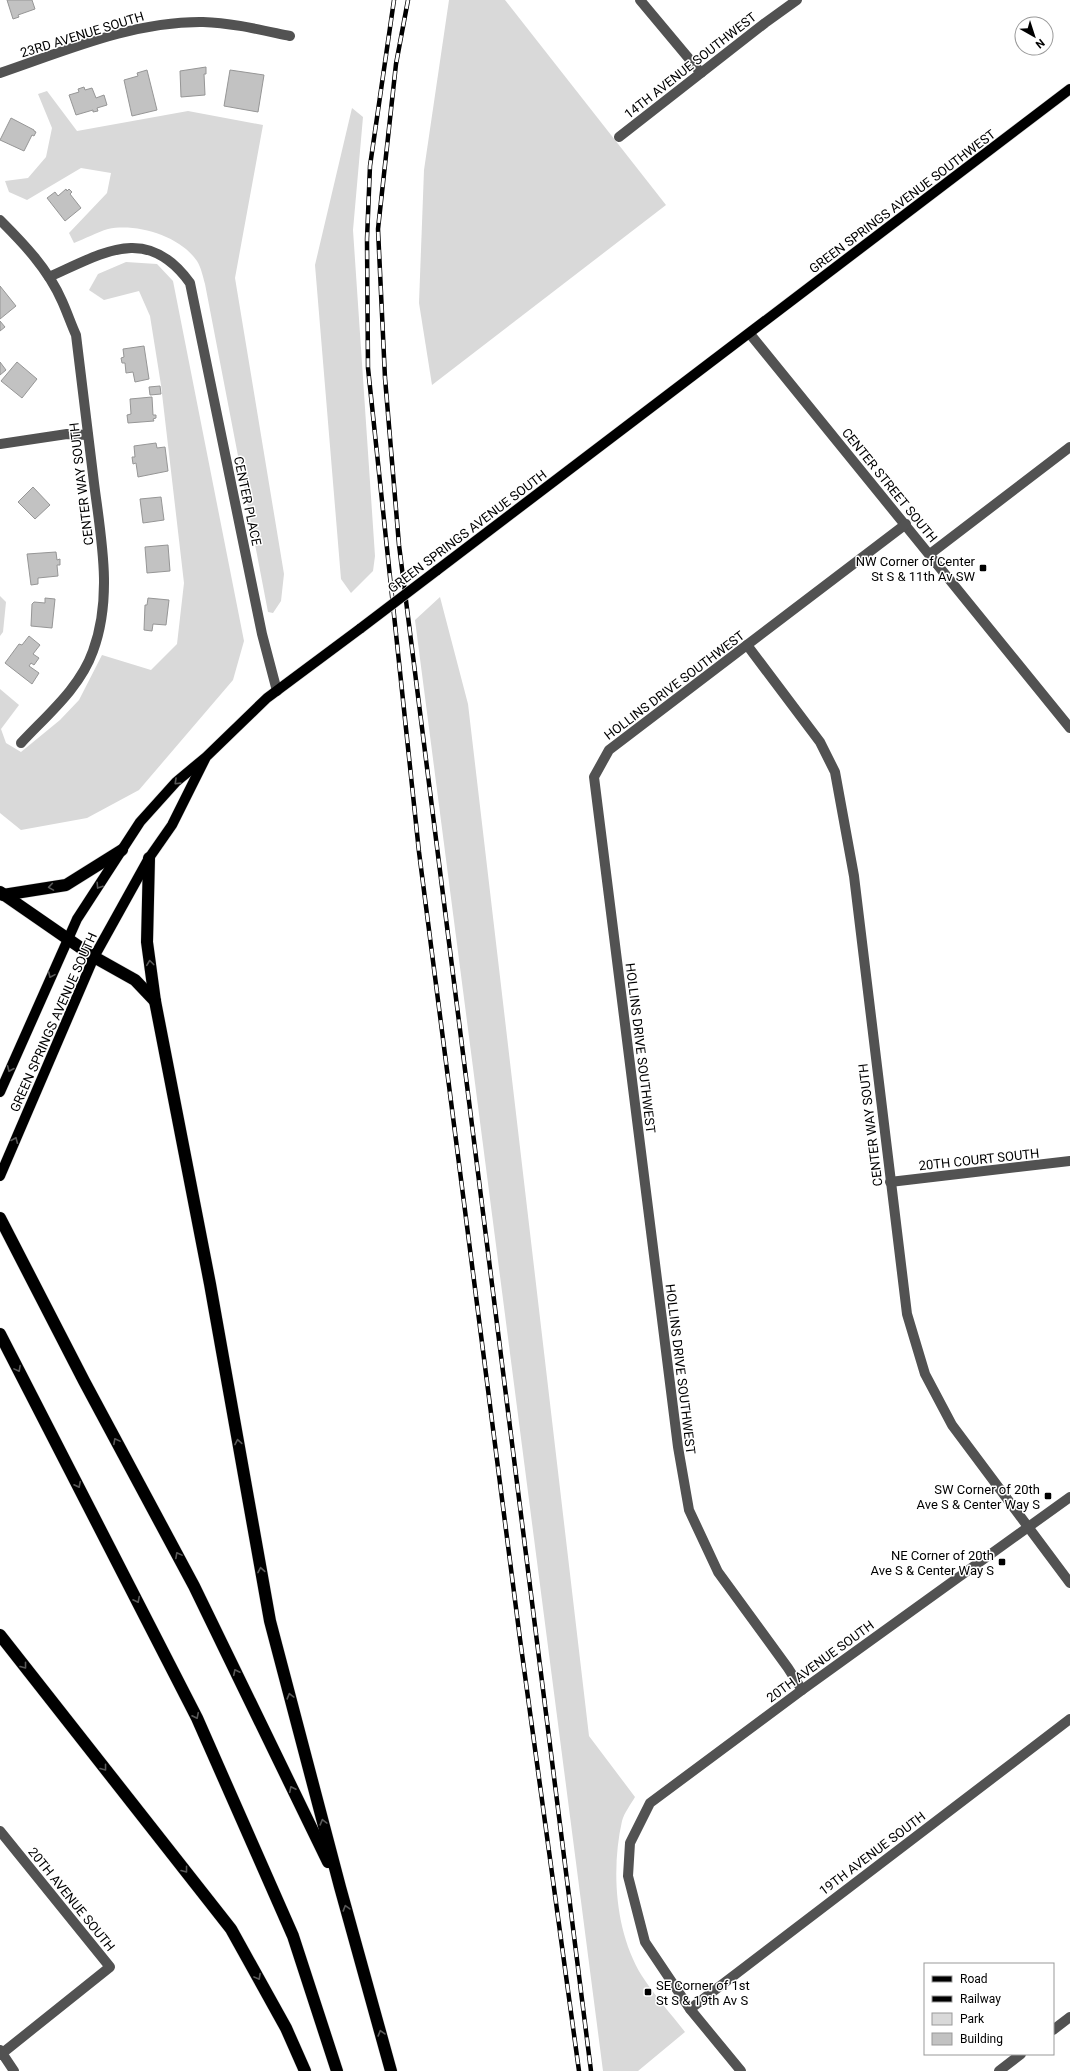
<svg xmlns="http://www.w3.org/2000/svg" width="1070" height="2071" font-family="Roboto,sans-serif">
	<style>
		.green { fill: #d9d9d9 }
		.building { fill: #c2c2c2; stroke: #969696 }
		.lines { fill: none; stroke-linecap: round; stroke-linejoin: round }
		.major-casing { stroke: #dbdbdb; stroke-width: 11 }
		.highway-casing { stroke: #dbdbdb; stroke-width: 13 }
		.minor { stroke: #525252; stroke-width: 10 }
		.major { stroke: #000; stroke-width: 10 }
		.highway { stroke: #000; stroke-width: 12 }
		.rail-casing { stroke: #000; stroke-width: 4.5 }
		.rail { stroke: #fff; stroke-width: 3; stroke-dasharray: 9; stroke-linecap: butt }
		.major-bridge-casing { stroke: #dbdbdb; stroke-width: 11; stroke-linecap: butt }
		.major-bridge { stroke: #000; stroke-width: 10 }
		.oneway { stroke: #595959 }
		.poi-dot { fill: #000; stroke: #fff; stroke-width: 1.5 }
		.labels { text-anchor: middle; stroke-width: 3; stroke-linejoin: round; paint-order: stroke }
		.street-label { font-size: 13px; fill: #000; stroke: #fff }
		.poi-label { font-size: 13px; fill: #000; stroke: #fff; text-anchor: end }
	</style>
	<rect width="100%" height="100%" fill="#fff"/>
	<g class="green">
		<path d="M449 0H505L666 205 432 385 419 303 424 170Z"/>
		<path d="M47 91 77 131 188 111 263 125 235 278 284 574 281 601 273 613 268 612 205 284C203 277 201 267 197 261 180 236 137 223 108 229 97 232 85 239 74 243L69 233 107 193 111 173 81 168 27 200 9 192 5 181 28 178 46 157 52 128 38 94Z"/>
		<path d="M352 108 363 117 353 230 375 556 373 571 351 593 341 579 315 265Z"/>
		<path d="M126 262 157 264 173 281 244 641 233 680 139 790 87 818 21 830 0 813V689L19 705 1 729 6 743 21 752 60 720 79 700 102 655 151 670 177 644 184 583 161 385 150 316 139 291 104 300 89 290 98 274Z"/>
		<path d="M0 596 6 602 3 632 0 636Z"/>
		<path d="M440 597 468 704 589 1736 635 1797C631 1804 624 1813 622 1821 611 1870 615 1932 642 1976 654 1995 671 2014 685 2032L638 2071H603L415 620Z"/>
	</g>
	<g class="building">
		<path d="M7 0H32L35 9 18 15 19 17 13 19Z"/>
		<path d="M206 67V74H204L205 95 181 97 180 71Z"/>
		<path d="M147 70 157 110 132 116 124 80 138 76 137 73Z"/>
		<path d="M230 70 264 75 258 112 224 106Z"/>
		<path d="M84 87 85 90 92 88 96 98 104 95 107 105 97 108 98 111 93 112V110L76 115 69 95 79 92 78 89Z"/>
		<path d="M11 118 34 130V131L36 132 34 136 32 135 24 151 0 140Z"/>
		<path d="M66 189 67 191 69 189 72 192 70 194 81 208 65 221 47 198 55 192 58 196Z"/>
		<path d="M0 286 16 306 0 319Z"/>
		<path d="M0 321 5 327 0 331Z"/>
		<path d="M144 346 149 379 135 382 133 372 126 373 125 363H122L121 358 124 357 123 349Z"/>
		<path d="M0 362 6 370 0 375Z"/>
		<path d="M17 362 37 379 22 398 1 381Z"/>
		<path d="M160 386 161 394 150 395 149 387Z"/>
		<path d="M152 397 153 415H156V418L153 419 154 421 128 423 127 415 131 414 130 399Z"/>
		<path d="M156 443 157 448 165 447 168 471 138 477 136 463 133 464 132 457H135L134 446Z"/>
		<path d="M33 487 50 505 35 519 18 502Z"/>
		<path d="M161 497 164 520 143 523 140 499Z"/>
		<path d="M168 545 170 571 147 573 145 547Z"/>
		<path d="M56 552 57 560 60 559V565H57L58 576 38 578V584L31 585 27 554Z"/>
		<path d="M45 598 55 599 52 628 31 626 32 604 34 602 45 603Z"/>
		<path d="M148 598 169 600 166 625 153 624 152 631 144 630 145 605H147Z"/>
		<path d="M29 636 40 645 33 654 39 658 34 665 31 663 29 666 39 673 32 684 5 663 19 644 22 645Z"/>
	</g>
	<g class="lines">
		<g class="major-casing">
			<g id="major">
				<path d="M436 571 1070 89"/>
				<path d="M0 1092 77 919 140 822 176 782 206 757 267 698 361 628"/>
				<path d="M0 1176 94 957 149 858 172 825 205 759"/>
			</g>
		</g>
		<g class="highway-casing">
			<g id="highway">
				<path d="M149 858 147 942 155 1001 210 1284 270 1621 340 1887 391 2071"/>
				<path d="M0 892 94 957 135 980 155 1001"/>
				<path d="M3 895 66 885 122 850"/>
				<path d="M0 1218 84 1381 194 1586 328 1862"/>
				<path d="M0 1334 197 1718 293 1936 337 2071"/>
				<path d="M0 1635 231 1929 286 2028 305 2071"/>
			</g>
		</g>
		<g class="minor">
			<path d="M640 0 701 73"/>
			<path d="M0 73C65 51 133 21 203 22 233 23 261 30 290 36"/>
			<path d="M619 137 765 23 797 0"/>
			<path d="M0 220C24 244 48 269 62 301 67 312 71 324 76 335 82 385 88 434 94 483 101 538 113 597 93 651 80 688 47 715 21 743"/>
			<path d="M49 277C103 253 147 223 190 283L262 634 277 691"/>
			<path d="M750 334 1070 728"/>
			<path d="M0 444 67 434 88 435"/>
			<path d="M930 554 1070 447"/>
			<path d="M747 645 820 742 835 772 854 876 907 1314 925 1374 952 1425 1070 1583"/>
			<path d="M890 1182 1070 1161"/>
			<path d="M802 1690 788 1668 718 1572 689 1510 678 1447 594 777 609 750 906 524"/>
			<path d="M0 1831 110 1967 0 2055"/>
			<path d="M690 2009 1070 1719"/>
			<path d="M1053 2030 1070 2017"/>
			<path d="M0 2050 14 2071"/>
			<path d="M741 2071 690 2009 645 1942 628 1876 630 1843 650 1803 802 1690 1070 1497"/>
			<path d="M999 2071 1021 2054"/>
		</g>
		<use href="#major" class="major"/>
		<use href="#highway" class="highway"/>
		<g class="rail-casing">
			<g id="rail">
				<path d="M394 0 370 166 367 239 368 368 419 852 520 1639 579 2071"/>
				<path d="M408 0 396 64 378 229 385 378 399 545 591 2071"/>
			</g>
		</g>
		<use href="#rail" class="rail"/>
		<g class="major-bridge-casing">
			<path id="major-bridge" d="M361 628 436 571"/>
		</g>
		<use href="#major-bridge" class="major-bridge"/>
	</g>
	<defs><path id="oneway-chevron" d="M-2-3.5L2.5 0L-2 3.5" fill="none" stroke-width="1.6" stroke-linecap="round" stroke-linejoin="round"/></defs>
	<g class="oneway">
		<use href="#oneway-chevron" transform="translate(177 782) rotate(136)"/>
		<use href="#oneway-chevron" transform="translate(99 886) rotate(123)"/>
		<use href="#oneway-chevron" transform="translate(51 887) rotate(171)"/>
		<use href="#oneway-chevron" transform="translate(150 963) rotate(-97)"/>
		<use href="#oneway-chevron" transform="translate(51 975) rotate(114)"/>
		<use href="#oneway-chevron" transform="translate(10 1069) rotate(113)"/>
		<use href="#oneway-chevron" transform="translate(15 1140) rotate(-67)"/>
		<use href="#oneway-chevron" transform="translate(18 1369) rotate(62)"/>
		<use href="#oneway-chevron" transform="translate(116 1441) rotate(-118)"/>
		<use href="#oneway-chevron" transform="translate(238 1442) rotate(-100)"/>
		<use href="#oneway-chevron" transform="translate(78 1485) rotate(63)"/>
		<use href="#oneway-chevron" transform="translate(178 1555) rotate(-118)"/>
		<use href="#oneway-chevron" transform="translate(261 1570) rotate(-100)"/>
		<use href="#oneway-chevron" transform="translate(137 1600) rotate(63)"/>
		<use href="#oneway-chevron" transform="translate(24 1666) rotate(52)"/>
		<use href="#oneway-chevron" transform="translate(236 1672) rotate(-116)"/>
		<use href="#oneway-chevron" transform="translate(290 1696) rotate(-105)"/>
		<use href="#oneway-chevron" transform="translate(196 1716) rotate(64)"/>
		<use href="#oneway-chevron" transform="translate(104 1768) rotate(52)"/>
		<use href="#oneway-chevron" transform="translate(292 1789) rotate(-116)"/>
		<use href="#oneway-chevron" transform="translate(323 1822) rotate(-105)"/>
		<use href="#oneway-chevron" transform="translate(185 1870) rotate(52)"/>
		<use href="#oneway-chevron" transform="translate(346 1908) rotate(-106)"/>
		<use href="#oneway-chevron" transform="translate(258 1977) rotate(61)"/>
		<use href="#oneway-chevron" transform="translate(381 2033) rotate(-106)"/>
	</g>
	<g class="poi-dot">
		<rect x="979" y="564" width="8" height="8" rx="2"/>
		<rect x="1044" y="1492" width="8" height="8" rx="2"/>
		<rect x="998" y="1558" width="8" height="8" rx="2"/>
		<rect x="644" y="1988" width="8" height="8" rx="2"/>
	</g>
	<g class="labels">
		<g class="street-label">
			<text transform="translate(82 34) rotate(-17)" y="5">23RD AVENUE SOUTH</text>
			<text transform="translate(690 65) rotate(-38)" y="5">14TH AVENUE SOUTHWEST</text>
			<text transform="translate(902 201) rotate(-37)" y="5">GREEN SPRINGS AVENUE SOUTHWEST</text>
			<text transform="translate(81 484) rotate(-97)" y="5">CENTER WAY SOUTH</text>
			<text transform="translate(890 485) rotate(51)" y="5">CENTER STREET SOUTH</text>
			<text transform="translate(248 501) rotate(78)" y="5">CENTER PLACE</text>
			<text transform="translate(467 531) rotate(-37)" y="5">GREEN SPRINGS AVENUE SOUTH</text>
			<text transform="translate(674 685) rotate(-37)" y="5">HOLLINS DRIVE SOUTHWEST</text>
			<text transform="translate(53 1022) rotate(-66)" y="5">GREEN SPRINGS AVENUE SOUTH</text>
			<text transform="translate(641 1048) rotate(83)" y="5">HOLLINS DRIVE SOUTHWEST</text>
			<text transform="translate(870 1125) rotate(-97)" y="5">CENTER WAY SOUTH</text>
			<text transform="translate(979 1159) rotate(-6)" y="5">20TH COURT SOUTH</text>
			<text transform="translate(681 1369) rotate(83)" y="5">HOLLINS DRIVE SOUTHWEST</text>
			<text transform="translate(820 1661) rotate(-36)" y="5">20TH AVENUE SOUTH</text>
			<text transform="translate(872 1853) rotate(-37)" y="5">19TH AVENUE SOUTH</text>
			<text transform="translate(72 1899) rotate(51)" y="5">20TH AVENUE SOUTH</text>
		</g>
		<g class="poi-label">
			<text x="975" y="566">NW Corner of Center<tspan x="975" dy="15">St S &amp; 11th Av SW</tspan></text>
			<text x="1040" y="1494">SW Corner of 20th<tspan x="1040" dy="15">Ave S &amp; Center Way S</tspan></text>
			<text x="994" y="1560">NE Corner of 20th<tspan x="994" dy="15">Ave S &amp; Center Way S</tspan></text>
			<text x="656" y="1990" text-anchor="start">SE Corner of 1st<tspan x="656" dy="15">St S &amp; 19th Av S</tspan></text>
		</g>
	</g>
	<rect x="924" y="1963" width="130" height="92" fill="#ffffff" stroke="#999999"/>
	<rect x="932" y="1976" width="20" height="6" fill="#000000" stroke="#999999"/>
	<text x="960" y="1983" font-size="12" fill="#000000">Road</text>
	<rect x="932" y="1996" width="20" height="6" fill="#000000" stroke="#999999"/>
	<text x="960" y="2003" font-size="12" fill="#000000">Railway</text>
	<rect x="932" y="2013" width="20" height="12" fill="#d9d9d9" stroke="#999999"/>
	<text x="960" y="2023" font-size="12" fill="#000000">Park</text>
	<rect x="932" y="2033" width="20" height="12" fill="#c2c2c2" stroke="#999999"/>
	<text x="960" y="2043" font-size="12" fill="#000000">Building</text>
	<g transform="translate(1034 36) rotate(141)"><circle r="19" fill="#ffffff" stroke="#999999"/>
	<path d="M0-3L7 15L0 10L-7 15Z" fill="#000000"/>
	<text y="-6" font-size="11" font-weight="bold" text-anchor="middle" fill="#000000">N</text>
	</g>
</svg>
